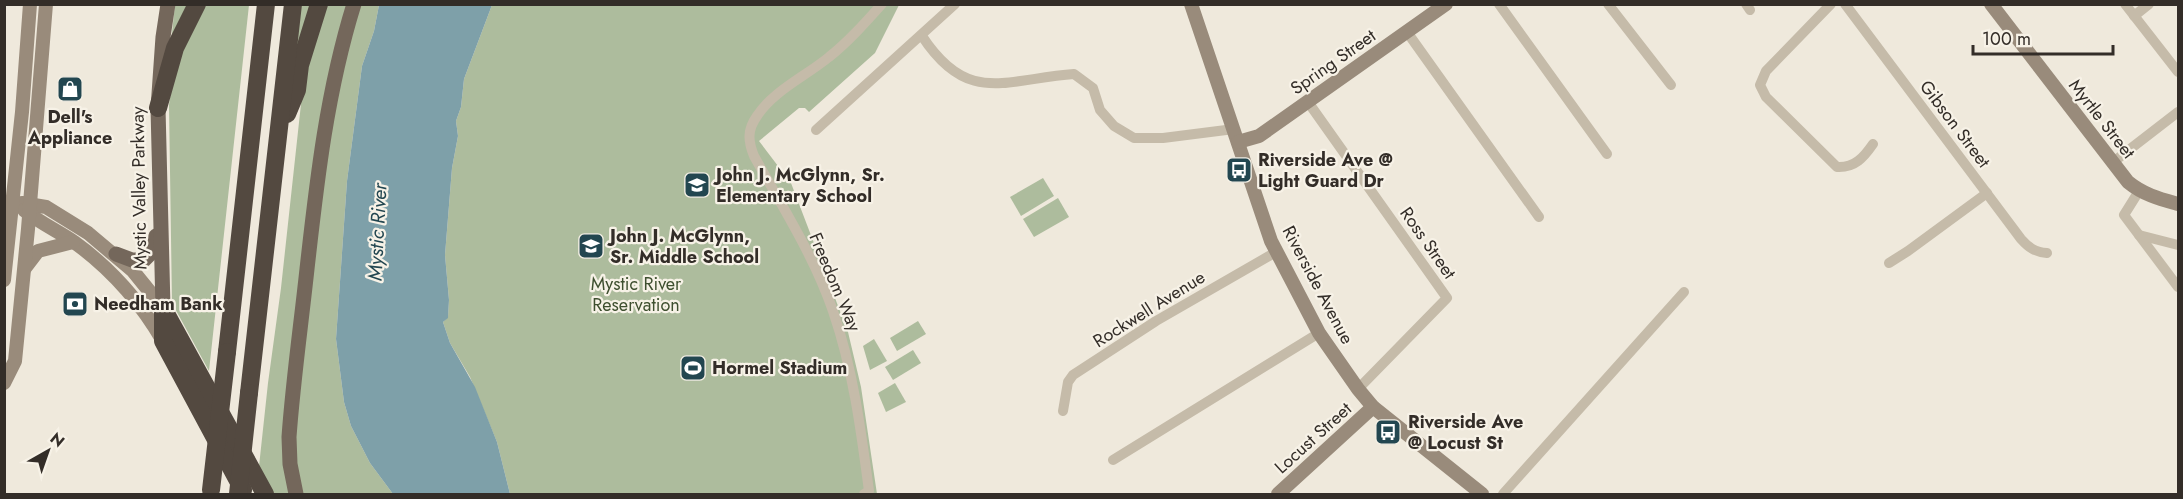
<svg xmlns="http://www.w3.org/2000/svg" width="2183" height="499" font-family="Jost,sans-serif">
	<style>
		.green { fill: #adbc9d }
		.water { fill: #7ea0a9 }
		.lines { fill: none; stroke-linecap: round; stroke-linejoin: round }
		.street { stroke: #c5bba9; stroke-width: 10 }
		.secondary { stroke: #998b7b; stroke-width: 14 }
		.primary { stroke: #74675b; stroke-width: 15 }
		.highway { stroke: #534940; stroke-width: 18 }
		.highway-bridge { stroke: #534940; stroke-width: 18 }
		.labels { text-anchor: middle; stroke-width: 4.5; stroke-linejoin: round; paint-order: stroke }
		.street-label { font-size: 18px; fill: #332d28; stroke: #f7f2e7 }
		.poi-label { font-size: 18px; font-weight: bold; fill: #332d28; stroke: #f7f2e7; text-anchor: start }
		.park-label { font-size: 18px; fill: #3e4f2f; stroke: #f7f2e7 }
		.water-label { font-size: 20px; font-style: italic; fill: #224650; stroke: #f7f2e7 }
	</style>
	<rect width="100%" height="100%" fill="#efe9dc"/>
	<g class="green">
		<path d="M175 5H249L209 371 172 303 169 105 173 75 171 42Z"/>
		<path d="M297 5H379L374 31 362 66 347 181 336 339 344 402 351 426 370 463 393 494H256L268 383 281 288 301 104 294 79Z"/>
		<path d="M492 5H899L875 53 809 112 805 108H799L759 141 791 183 848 332 861 387 877 494H510L497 442 470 377 450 343 443 322 448 317 449 300 445 255 452 168 458 136 456 121 461 107 464 79Z"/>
		<path d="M1043 178 1054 196 1021 216 1010 197Z"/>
		<path d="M1058 198 1069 217 1034 237 1023 219Z"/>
		<path d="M918 321 926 334 897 351 890 338Z"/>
		<path d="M874 339 887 361 870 370 863 346Z"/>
		<path d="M913 350 921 363 893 380 885 367Z"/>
		<path d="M895 383 906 402 886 412 878 393Z"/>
	</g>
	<path class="water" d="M379 5H492L464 79 461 107 456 121 458 136 452 168 445 255 449 300 448 318 443 322 450 343 475 387 497 442 510 494H393L370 463 351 426 344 402 336 339 347 181 362 66 374 31Z"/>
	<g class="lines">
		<g class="street">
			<path d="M1499 4 1607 154"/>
			<path d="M1608 4 1671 85"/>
			<path d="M1746 4 1750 10"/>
			<path d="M1831 4 1766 71 1760 85 1766 97 1837 167C1855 168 1864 157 1873 144"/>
			<path d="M1845 4 2021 239C2029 248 2035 252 2047 253"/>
			<path d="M2125 4 2178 72"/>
			<path d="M2134 16 2149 4"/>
			<path d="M1407 32 1539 217"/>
			<path d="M922 36C968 106 1005 79 1074 74L1093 88 1100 110 1114 126 1134 138H1163L1234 129"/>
			<path d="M1308 102 1447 298 1358 389"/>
			<path d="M816 130 955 4"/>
			<path d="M2112 163 2178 112"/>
			<path d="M2139 191 2124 215 2178 287"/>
			<path d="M2139 235 2178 245"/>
			<path d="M1889 263 1908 251 1987 193"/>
			<path d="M1063 411 1068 382 1073 375 1156 321 1276 252"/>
			<path d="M1113 460 1319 333"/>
			<path d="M864 494 869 491C861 430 853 369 833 311 814 256 782 206 754 156 748 141 747 130 757 116 773 91 806 76 829 57 848 42 865 23 882 4"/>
			<path d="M1503 494 1684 292"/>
		</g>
		<g class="secondary">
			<path d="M1191 4 1271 241 1319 333 1358 389 1373 407 1482 494"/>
			<path d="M1991 4 2128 182C2144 195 2160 199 2178 204"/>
			<path d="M1238 142 1259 136 1446 4"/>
			<path d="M22 203 46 207 88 233 133 271 163 308"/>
			<path d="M24 210C40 223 58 231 74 242 110 268 141 303 163 341"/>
			<path d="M25 268 38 251 73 242"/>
			<path d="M4 280 22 112 30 4"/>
			<path d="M4 383 15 361 28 229 46 4"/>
			<path d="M1278 494 1373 407"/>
		</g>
		<g class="primary">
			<path d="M116 254 132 260H144L153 251 156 236"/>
			<path d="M163 308 158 108 163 37 168 4"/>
			<path d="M296 494 290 464 289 437C293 381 301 325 307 269 317 179 327 91 354 4"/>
		</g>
		<g class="highway">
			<path d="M158 108 175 48 197 4"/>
			<path d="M287 114 297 90 300 65 319 4"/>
			<path d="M163 308 265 494"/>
			<path d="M163 310V341L243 490"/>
			<path d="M227 352 266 4"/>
			<path d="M249 393 293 4"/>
		</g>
		<g class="highway-bridge">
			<path d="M211 490 227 352"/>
			<path d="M238 494 249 393"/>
		</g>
	</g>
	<defs>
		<g id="shop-square" transform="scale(1.35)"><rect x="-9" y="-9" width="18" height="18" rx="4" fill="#224650" stroke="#f7f2e7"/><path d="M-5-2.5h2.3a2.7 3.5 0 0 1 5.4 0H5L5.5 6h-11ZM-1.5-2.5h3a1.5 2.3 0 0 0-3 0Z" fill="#fff"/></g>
		<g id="bus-square" transform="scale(1.35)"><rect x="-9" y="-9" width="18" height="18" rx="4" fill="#224650" stroke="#f7f2e7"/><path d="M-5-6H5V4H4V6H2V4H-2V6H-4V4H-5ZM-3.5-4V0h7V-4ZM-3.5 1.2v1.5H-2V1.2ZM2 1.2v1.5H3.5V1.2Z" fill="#fff"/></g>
		<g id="school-square" transform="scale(1.35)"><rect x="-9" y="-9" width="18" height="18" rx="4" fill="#224650" stroke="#f7f2e7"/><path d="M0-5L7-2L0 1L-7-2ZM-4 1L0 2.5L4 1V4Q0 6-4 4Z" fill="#fff"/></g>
		<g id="bank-square" transform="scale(1.35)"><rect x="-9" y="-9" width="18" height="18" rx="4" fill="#224650" stroke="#f7f2e7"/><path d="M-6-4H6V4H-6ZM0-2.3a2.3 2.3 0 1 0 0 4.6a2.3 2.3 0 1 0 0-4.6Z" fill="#fff"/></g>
		<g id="stadium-square" transform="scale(1.35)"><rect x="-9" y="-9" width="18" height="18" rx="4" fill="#224650" stroke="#f7f2e7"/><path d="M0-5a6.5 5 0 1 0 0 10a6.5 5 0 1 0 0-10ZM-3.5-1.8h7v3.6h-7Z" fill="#fff"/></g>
	</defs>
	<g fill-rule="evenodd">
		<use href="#shop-square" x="70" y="89"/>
		<use href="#bus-square" x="1239" y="170"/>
		<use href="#school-square" x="697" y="185"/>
		<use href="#school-square" x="591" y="246"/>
		<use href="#bank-square" x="75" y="304"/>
		<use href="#stadium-square" x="693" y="368"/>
		<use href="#bus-square" x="1388" y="432"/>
	</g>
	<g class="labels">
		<g class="street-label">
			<text transform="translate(1333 62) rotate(-35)" y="6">Spring Street</text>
			<text transform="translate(2102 119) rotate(52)" y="6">Myrtle Street</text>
			<text transform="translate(1955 124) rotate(53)" y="6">Gibson Street</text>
			<text transform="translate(139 188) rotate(-91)" y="6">Mystic Valley Parkway</text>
			<text transform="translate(1428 243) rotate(55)" y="6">Ross Street</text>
			<text transform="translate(835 282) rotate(67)" y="6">Freedom Way</text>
			<text transform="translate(1318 285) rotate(62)" y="6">Riverside Avenue</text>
			<text transform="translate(1149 309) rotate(-32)" y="6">Rockwell Avenue</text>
			<text transform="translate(1313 438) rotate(-42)" y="6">Locust Street</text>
		</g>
		<g class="poi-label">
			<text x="70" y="123" text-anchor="middle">Dell's<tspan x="70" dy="21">Appliance</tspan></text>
			<text x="1258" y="166">Riverside Ave @<tspan x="1258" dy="21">Light Guard Dr</tspan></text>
			<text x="716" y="181">John J. McGlynn, Sr.<tspan x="716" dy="21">Elementary School</tspan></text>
			<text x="610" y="242">John J. McGlynn,<tspan x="610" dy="21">Sr. Middle School</tspan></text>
			<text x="94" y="310">Needham Bank</text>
			<text x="712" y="374">Hormel Stadium</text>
			<text x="1408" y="428">Riverside Ave<tspan x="1408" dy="21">@ Locust St</tspan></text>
		</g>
		<g class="park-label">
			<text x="636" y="290">Mystic River<tspan x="636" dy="21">Reservation</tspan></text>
		</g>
		<g class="water-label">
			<text transform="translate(377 232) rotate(-87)" y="7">Mystic River</text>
		</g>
	</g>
	<rect width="2183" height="499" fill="none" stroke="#332d28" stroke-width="12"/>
	<g transform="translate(48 451) rotate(40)" stroke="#f7f2e7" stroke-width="4.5" paint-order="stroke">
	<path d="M0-4.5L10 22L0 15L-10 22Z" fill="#332d28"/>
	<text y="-9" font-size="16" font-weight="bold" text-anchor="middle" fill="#332d28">N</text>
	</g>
	<path d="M1973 45v9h140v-9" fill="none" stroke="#332d28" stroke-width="3"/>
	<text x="1982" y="45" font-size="18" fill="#332d28" stroke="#f7f2e7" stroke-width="4.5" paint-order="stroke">100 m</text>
</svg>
